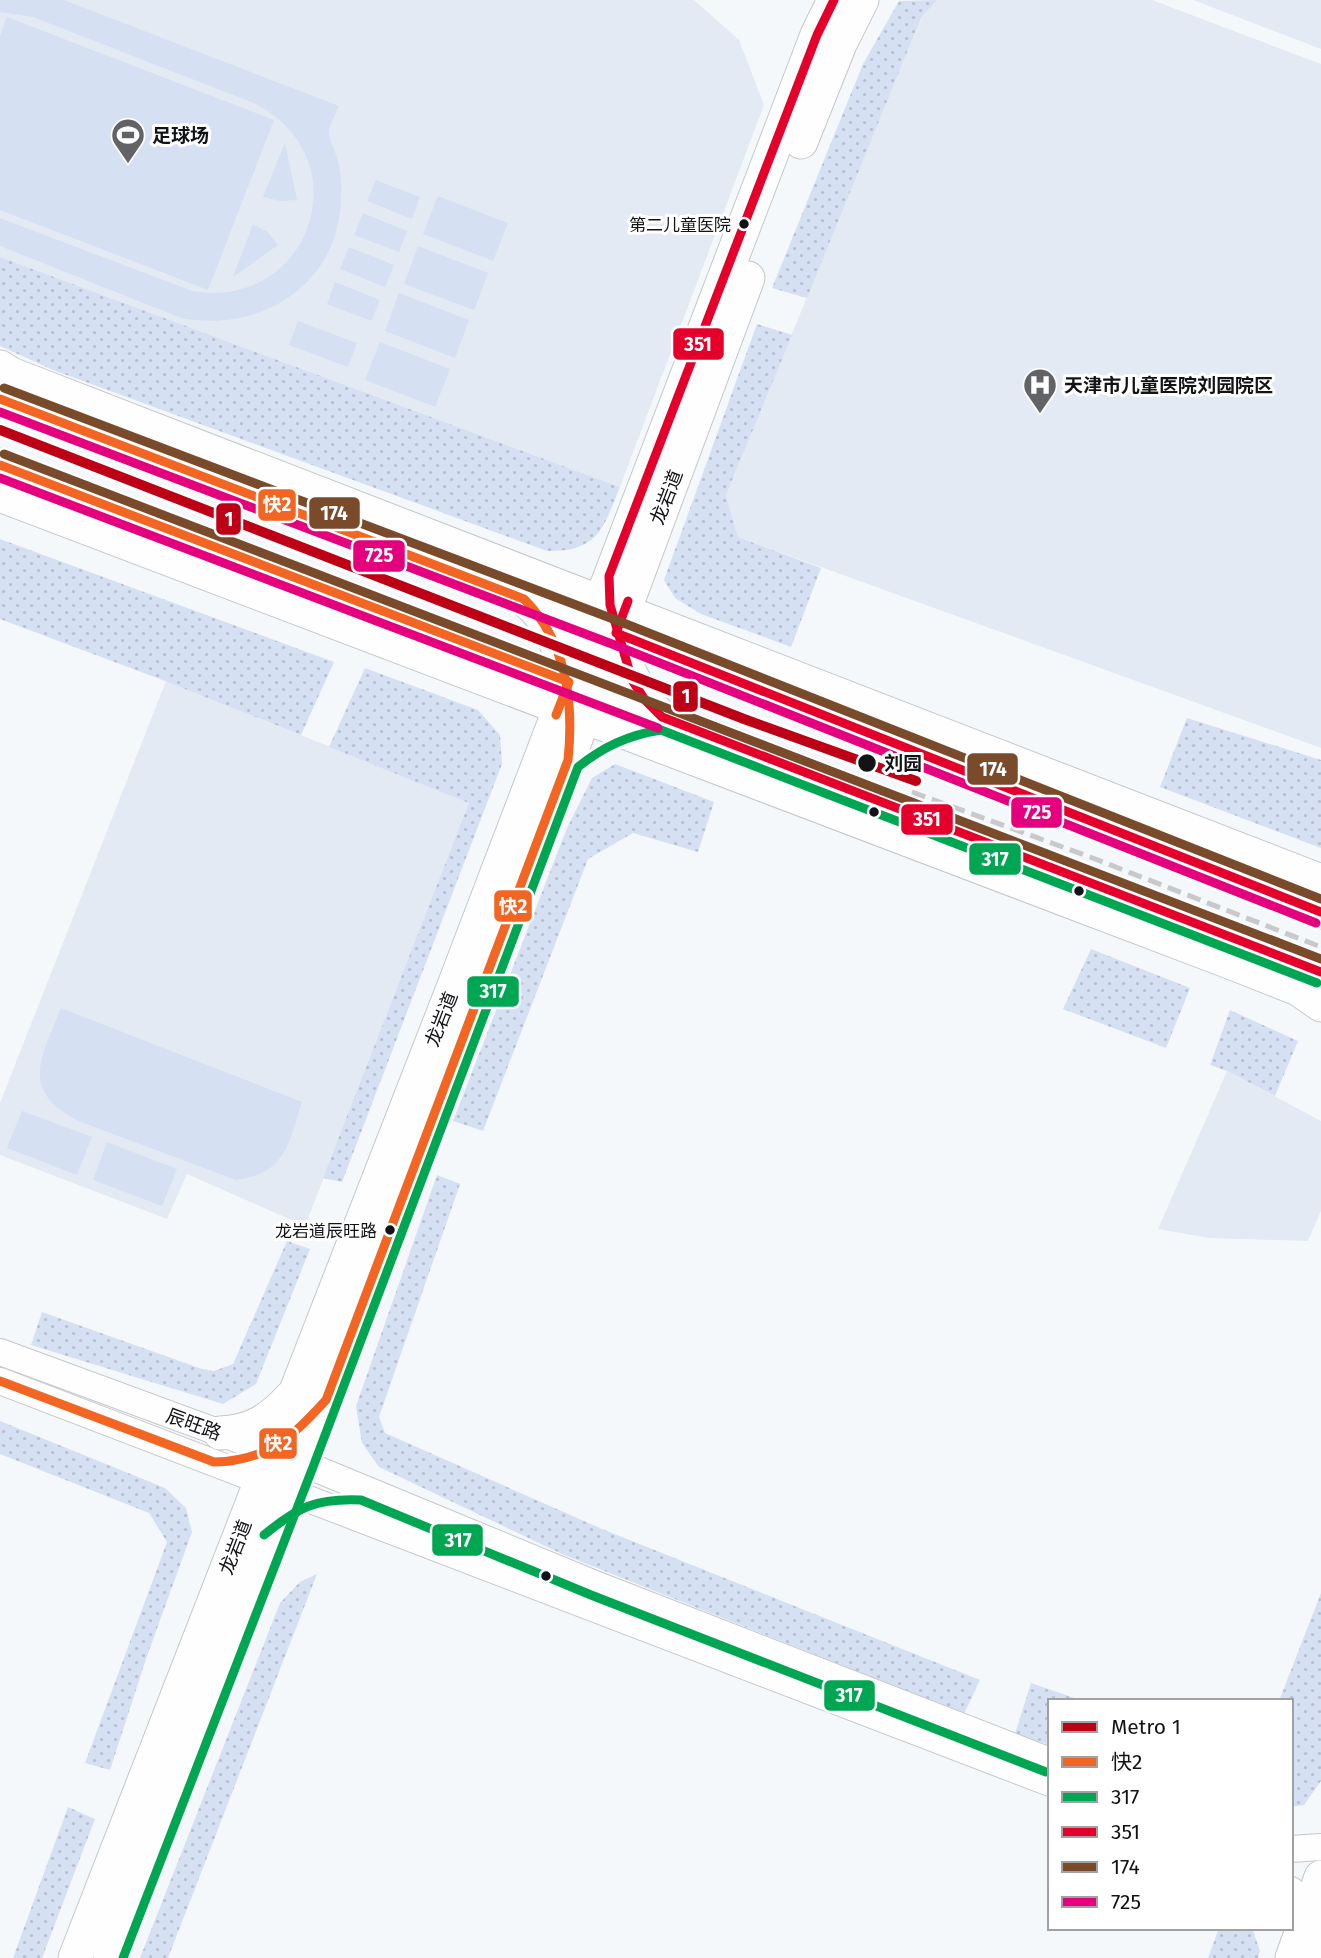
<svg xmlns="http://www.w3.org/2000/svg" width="1321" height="1958" font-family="'Fira Sans','Noto Sans SC',sans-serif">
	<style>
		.built { fill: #e4eaf3 }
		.grass { fill: url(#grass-dots) }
		.park { fill: #d6e0f3 }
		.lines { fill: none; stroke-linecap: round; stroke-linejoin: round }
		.minor-casing { stroke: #c5c7ca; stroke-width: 28 }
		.major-casing { stroke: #c5c7ca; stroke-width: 35 }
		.minor { stroke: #fefefe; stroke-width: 26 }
		.major { stroke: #fefefe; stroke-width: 33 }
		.rail { stroke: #c9c9cb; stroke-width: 5; stroke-dasharray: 14 7; stroke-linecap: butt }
		.bus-1-casing { stroke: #fff; stroke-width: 14 }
		.bus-2-casing { stroke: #fff; stroke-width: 14 }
		.bus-3-casing { stroke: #fff; stroke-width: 14 }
		.bus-4-casing { stroke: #fff; stroke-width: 14 }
		.bus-5-casing { stroke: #fff; stroke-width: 14 }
		.bus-1 { stroke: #f26522; stroke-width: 9 }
		.bus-2 { stroke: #00a651; stroke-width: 9 }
		.bus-3 { stroke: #e4002b; stroke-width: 9 }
		.bus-4 { stroke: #7a4b2a; stroke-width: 9 }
		.bus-5 { stroke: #e5007d; stroke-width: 9 }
		.metro-1-casing { stroke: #fff; stroke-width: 16 }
		.metro-1 { stroke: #bd0016; stroke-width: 10 }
		.bus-dot { fill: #121317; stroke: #fff; stroke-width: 2.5 }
		.labels { text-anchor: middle; stroke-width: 6; stroke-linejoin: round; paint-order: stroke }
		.bus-label { font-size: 17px; fill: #121317; stroke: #fff; text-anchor: end }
		.poi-label { font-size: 19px; font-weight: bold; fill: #121317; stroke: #fff; text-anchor: start }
		.street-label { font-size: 19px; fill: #121317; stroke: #fff }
		.stop-label { font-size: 19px; font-weight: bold; fill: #121317; stroke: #fff; text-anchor: start }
		.line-badge { stroke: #fff; stroke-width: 2.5 }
		.badge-label { font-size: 19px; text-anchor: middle; font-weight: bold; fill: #fff }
	</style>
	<defs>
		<pattern id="grass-dots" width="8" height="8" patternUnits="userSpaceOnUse" patternTransform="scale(1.75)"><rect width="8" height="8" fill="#d6e0f3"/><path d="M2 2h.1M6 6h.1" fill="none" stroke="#b7bfd0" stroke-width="1.8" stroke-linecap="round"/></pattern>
	</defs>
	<rect width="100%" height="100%" fill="#f5f8fb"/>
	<g class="built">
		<path d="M0 0H694L739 40 764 105 620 487 0 257Z"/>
		<path d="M937 0H1152L1321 64V748L738 537 726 495 921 18Z"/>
		<path d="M1193 0H1321V49Z"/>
		<path d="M166 681 470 803 305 1226 187 1174 167 1219 0 1155V1103Z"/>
		<path d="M1227 1071 1321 1121V1211L1308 1241 1209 1238 1158 1229Z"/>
	</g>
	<g class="grass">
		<path d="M937 0 921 18 807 298 772 288 863 64 899 1Z"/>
		<path d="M0 257 620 487C603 528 599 552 547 551L53 370 0 346Z"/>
		<path d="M757 324 792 335 726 495 738 537 821 568 791 647 701 614 675 598 664 580Z"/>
		<path d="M0 539 334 662 301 735 165 681 0 619Z"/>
		<path d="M365 668 478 710 500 735 502 764 342 1182 323 1178 469 803 329 747Z"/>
		<path d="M1187 718 1321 760V848L1160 787Z"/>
		<path d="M615 764 714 802 698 852 633 833 588 859 483 1131 453 1121 567 828 592 778Z"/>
		<path d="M1091 949 1190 988 1166 1048 1063 1009Z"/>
		<path d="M1230 1010 1298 1041 1275 1096 1227 1071 1210 1065Z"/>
		<path d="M437 1175 460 1184 379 1417 385 1433 602 1529 980 1680 964 1714 562 1554 379 1467 362 1443 356 1406Z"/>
		<path d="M287 1241 310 1249 256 1384 223 1404 31 1345 42 1312 202 1369 214 1371 233 1364Z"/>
		<path d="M0 1421 165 1488 186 1508 192 1532 146 1659 110 1770 85 1763 167 1542 149 1513 0 1454Z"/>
		<path d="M317 1574 168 1958H140L280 1603 300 1582Z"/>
		<path d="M1321 1593V1781L1304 1805 1291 1807V1701H1279Z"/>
		<path d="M1031 1683 1083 1701H1050V1745L1015 1734Z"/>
		<path d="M68 1807 95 1819 42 1958H13Z"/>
		<path d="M1219 1928H1252L1260 1951 1258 1958H1208Z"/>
	</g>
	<g class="park">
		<path d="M0 0H64L339 106C336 114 330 123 329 131 328 139 336 152 338 161 341 173 342 186 341 198 339 285 261 333 181 318L0 246V218L192 291C309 311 363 161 256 104L33 17 0 12Z"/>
		<path d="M7 17 274 120 208 290 0 210V36Z"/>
		<path d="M285 143 297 200 280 201 263 197Z"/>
		<path d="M376 180 420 197 412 219 367 201Z"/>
		<path d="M438 196 508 223 493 261 423 234Z"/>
		<path d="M363 213 407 231 399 252 354 235Z"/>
		<path d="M253 224 268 232 278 245 233 277Z"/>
		<path d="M418 246 488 273 474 310 404 284Z"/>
		<path d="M349 247 394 265 385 287 340 269Z"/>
		<path d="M335 282 380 300 371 321 327 304Z"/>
		<path d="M399 293 469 320 455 358 385 331Z"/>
		<path d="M298 321 357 343 348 367 289 345Z"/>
		<path d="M380 342 450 369 435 407 365 380Z"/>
		<path d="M61 1008 302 1102C288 1144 287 1173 236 1180L78 1121C19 1090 41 1058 61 1008Z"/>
		<path d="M22 1111 92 1137 77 1175 7 1148Z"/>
		<path d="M107 1142 177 1169 162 1206 93 1180Z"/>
	</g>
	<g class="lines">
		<g class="minor-casing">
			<g id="minor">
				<path d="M0 1352 302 1463 595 1584 1050 1761"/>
				<path d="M0 1381 1050 1783"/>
				<path d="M1291 1849 1321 1847"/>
				<path d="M1291 1890 1310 1909 1316 1925"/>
			</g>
		</g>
		<g class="major-casing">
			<g id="major">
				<path d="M801 142 840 44 862 0"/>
				<path d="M0 367 11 374 1321 881"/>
				<path d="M0 399 616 633 1321 912"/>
				<path d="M0 465 739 747 1321 972"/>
				<path d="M0 495 1232 963 1298 989 1321 1005"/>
				<path d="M526 601C554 622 563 658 567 692"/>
				<path d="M615 625C623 662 634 688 660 716"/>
				<path d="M220 1433C251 1432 270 1420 291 1397"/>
				<path d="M75 1958 453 988 817 35 834 0"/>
				<path d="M110 1958 302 1463 616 633 748 278"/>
				<path d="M1292 1958 1321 1877"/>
				<path d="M1318 1958 1321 1950"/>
			</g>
		</g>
		<use href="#minor" class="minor"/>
		<use href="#major" class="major"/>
		<path class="rail" d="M912 792 1090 857 1321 947"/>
		<g class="bus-1-casing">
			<g id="bus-1">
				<path d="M0 399 524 599C567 642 574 702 568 760L326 1400C292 1437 267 1461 214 1462L0 1381"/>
				<path d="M0 465 569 682 556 715"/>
			</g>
		</g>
		<g class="bus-2-casing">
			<g id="bus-2">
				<path d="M264 1535C298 1507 316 1498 361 1500L591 1595 1046 1772"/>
				<path d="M123 1958 313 1467 578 767C603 747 628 735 661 730L1317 983"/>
			</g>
		</g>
		<g class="bus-3-casing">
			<g id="bus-3">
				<path d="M834 0 817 35 609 576 610 605 632 680 645 700 662 717 1321 972"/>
				<path d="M628 601 616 633 1321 912"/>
			</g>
		</g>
		<g class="bus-4-casing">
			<g id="bus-4">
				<path d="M4 388 621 622 1321 899"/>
				<path d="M4 454 1321 959"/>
			</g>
		</g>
		<g class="bus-5-casing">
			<g id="bus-5">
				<path d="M0 412 612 644 1316 923"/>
				<path d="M0 478 658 728"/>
			</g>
		</g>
		<use href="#bus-1" class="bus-1"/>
		<use href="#bus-2" class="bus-2"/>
		<use href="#bus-3" class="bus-3"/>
		<use href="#bus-4" class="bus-4"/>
		<use href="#bus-5" class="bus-5"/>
		<g class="metro-1-casing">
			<path id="metro-1" d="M0 430 744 719 916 781"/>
		</g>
		<use href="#metro-1" class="metro-1"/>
	</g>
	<defs>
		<g id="stadium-pin" transform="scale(1.75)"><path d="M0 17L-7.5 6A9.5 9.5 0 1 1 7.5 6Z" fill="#616367" stroke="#fff"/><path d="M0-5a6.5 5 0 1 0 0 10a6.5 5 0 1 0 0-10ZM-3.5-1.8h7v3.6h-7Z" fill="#fff"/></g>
		<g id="hospital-pin" transform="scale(1.75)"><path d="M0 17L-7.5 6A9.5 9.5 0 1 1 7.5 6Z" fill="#616367" stroke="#fff"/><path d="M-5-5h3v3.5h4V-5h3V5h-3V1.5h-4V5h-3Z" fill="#fff"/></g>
	</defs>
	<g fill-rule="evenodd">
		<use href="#stadium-pin" x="128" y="135"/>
		<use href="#hospital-pin" x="1040" y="385"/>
	</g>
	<g class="bus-dot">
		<circle cx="744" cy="224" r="6"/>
		<circle cx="867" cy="763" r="10"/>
		<circle cx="874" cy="812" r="6"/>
		<circle cx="1079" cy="891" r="6"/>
		<circle cx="390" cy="1230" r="6"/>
		<circle cx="546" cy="1576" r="6"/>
	</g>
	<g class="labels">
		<g class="bus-label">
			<text x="731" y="231">第二儿童医院</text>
			<text x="377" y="1237">龙岩道辰旺路</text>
		</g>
		<g class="poi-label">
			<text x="152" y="142">足球场</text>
			<text x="1064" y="392">天津市儿童医院刘园院区</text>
		</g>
		<g class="street-label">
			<text transform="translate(666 497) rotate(-69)" y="7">龙岩道</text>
			<text transform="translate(441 1019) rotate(-69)" y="7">龙岩道</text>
			<text transform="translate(194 1424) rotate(20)" y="7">辰旺路</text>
			<text transform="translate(235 1547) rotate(-69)" y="7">龙岩道</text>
		</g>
		<g class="stop-label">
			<text x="884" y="770">刘园</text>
		</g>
	</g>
	<g class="line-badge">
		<rect x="672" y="327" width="53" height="34" rx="7" fill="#e4002b"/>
		<rect x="257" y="488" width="40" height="34" rx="7" fill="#f26522"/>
		<rect x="308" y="496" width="53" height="34" rx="7" fill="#7a4b2a"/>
		<rect x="215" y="502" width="27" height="34" rx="7" fill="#bd0016"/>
		<rect x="352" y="539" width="54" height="34" rx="7" fill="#e5007d"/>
		<rect x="672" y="680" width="27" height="33" rx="7" fill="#bd0016"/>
		<rect x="966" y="752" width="53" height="34" rx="7" fill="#7a4b2a"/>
		<rect x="1010" y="796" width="53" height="33" rx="7" fill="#e5007d"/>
		<rect x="900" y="803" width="54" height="33" rx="7" fill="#e4002b"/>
		<rect x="968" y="842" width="54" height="34" rx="7" fill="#00a651"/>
		<rect x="493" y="889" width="40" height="34" rx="7" fill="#f26522"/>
		<rect x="466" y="975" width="54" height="33" rx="7" fill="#00a651"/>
		<rect x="258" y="1427" width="40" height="33" rx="7" fill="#f26522"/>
		<rect x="431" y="1523" width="53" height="34" rx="7" fill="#00a651"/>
		<rect x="823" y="1679" width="53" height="33" rx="7" fill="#00a651"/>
	</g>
	<g class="badge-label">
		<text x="698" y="351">351</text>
		<text x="277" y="511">快2</text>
		<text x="334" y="520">174</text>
		<text x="229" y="526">1</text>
		<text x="379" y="562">725</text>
		<text x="686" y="703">1</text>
		<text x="993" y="776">174</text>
		<text x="1037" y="819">725</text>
		<text x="927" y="826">351</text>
		<text x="995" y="866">317</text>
		<text x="513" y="913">快2</text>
		<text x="493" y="998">317</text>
		<text x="278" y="1450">快2</text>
		<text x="458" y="1547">317</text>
		<text x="849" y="1702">317</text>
	</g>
	<rect x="1048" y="1699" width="245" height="231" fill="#ffffff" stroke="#a0a1a2" stroke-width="2"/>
	<rect x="1062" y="1722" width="35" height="10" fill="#bd0016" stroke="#a0a1a2" stroke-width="2"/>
	<text x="1111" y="1734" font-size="21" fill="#121317">Metro 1</text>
	<rect x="1062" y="1757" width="35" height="10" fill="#f26522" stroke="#a0a1a2" stroke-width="2"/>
	<text x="1111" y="1769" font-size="21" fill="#121317">快2</text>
	<rect x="1062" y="1792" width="35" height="10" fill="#00a651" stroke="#a0a1a2" stroke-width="2"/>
	<text x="1111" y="1804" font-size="21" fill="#121317">317</text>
	<rect x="1062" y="1827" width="35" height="10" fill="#e4002b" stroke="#a0a1a2" stroke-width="2"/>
	<text x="1111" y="1839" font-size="21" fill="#121317">351</text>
	<rect x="1062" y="1862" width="35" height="10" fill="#7a4b2a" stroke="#a0a1a2" stroke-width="2"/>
	<text x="1111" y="1874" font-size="21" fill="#121317">174</text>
	<rect x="1062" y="1897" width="35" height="10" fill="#e5007d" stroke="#a0a1a2" stroke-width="2"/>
	<text x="1111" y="1909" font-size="21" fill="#121317">725</text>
</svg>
